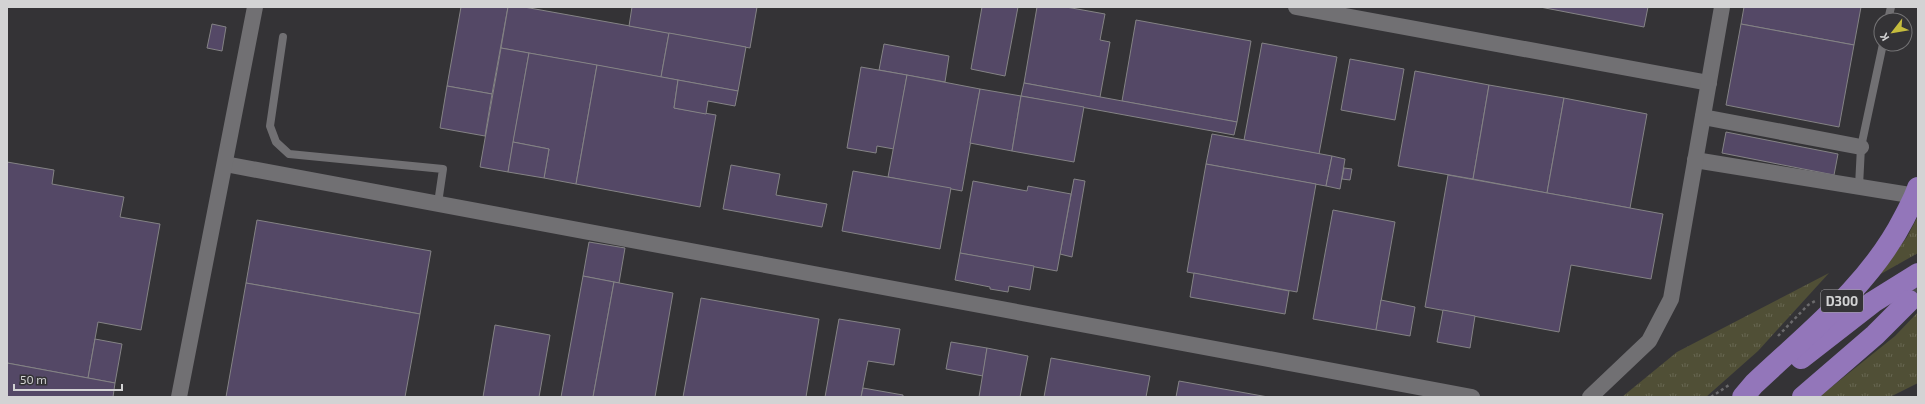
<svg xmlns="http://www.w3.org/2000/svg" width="1925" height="404" font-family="'Exo 2',sans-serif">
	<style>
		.grass { fill: url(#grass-tufts) }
		.building { fill: #544866; stroke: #848385 }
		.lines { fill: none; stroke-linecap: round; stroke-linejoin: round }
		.highway-tunnel { stroke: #4c4b4e; stroke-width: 22; stroke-dasharray: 22 11; stroke-linecap: butt }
		.path { stroke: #6b6a6c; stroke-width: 2.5; stroke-dasharray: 3 3; stroke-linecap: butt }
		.lane { stroke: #717073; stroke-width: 8 }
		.street { stroke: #717073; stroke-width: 16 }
		.highway { stroke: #9376ba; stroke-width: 22 }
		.labels { text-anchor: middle; stroke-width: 4; stroke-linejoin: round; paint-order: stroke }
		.shield { fill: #343336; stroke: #a3a3a5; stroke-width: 1 }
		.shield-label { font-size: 13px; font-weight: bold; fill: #d3d3d4 }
	</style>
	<defs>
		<pattern id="grass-tufts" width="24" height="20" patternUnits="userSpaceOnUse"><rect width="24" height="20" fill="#504f36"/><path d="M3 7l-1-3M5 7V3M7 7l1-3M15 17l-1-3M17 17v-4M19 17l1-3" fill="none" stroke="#686752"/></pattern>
	</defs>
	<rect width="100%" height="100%" fill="#343336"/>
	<g class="grass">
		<path d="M1918 216V253L1879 275 1907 237Z"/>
		<path d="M1829 273 1758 351 1706 397H1622L1677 352Z"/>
		<path d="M1918 312V383L1890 397H1819L1895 336Z"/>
	</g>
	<g class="building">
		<path d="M461 7H508L492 94 447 86Z"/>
		<path d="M508 7H524L669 33 661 77 501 48Z"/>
		<path d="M632 7H757L750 48 629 26Z"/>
		<path d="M982 7H1018L1005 76 971 69Z"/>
		<path d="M1037 7H1066L1105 14 1100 40 1110 42 1100 97 1024 83Z"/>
		<path d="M1540 7H1648L1644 27Z"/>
		<path d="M1744 7H1861L1854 45 1741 24Z"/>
		<path d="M1136 20 1251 41 1237 122 1122 101Z"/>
		<path d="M212 24 226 27 222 51 207 48Z"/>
		<path d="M1741 24 1854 45 1839 127 1726 105Z"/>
		<path d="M669 33 746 47 738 91 661 77Z"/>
		<path d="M1262 43 1337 57 1319 154 1244 140Z"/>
		<path d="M884 44 949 56 945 82 879 70Z"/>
		<path d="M501 48 529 53 508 172 480 167Z"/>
		<path d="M529 53 597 65 576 184 544 178 549 149 513 142Z"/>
		<path d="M1350 59 1404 69 1395 120 1341 110Z"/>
		<path d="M597 65 678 80 674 108 716 115 700 207 576 184Z"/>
		<path d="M861 67 907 75 894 149 877 146 876 153 847 148Z"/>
		<path d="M1415 71 1489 85 1473 179 1398 166Z"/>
		<path d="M907 75 980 89 962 191 888 177Z"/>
		<path d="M678 80 738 91 735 106 708 101 706 114 674 108Z"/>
		<path d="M1024 83 1237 122 1234 135 1021 96Z"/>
		<path d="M1489 85 1564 98 1547 193 1473 179Z"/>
		<path d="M447 86 492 94 485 136 440 128Z"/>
		<path d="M980 89 1021 96 1012 151 970 143Z"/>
		<path d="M1021 96 1084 107 1074 162 1012 151Z"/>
		<path d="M1564 98 1647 114 1630 208 1547 193Z"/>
		<path d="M1726 132 1838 154 1834 175 1722 153Z"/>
		<path d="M1212 134 1332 156 1326 186 1206 164Z"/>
		<path d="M513 142 549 149 544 178 508 172Z"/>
		<path d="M1332 156 1345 159 1340 189 1326 186Z"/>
		<path d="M7 162 54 170 52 184 124 197 120 217 160 224 141 330 98 322 88 378 7 363Z"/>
		<path d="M1206 164 1316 184 1297 292 1187 272Z"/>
		<path d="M731 165 780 174 776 195 827 204 822 227 723 209Z"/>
		<path d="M1344 168 1352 169 1350 180 1342 179Z"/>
		<path d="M853 171 951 188 940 249 842 231Z"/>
		<path d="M1448 175 1663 214 1651 279 1571 265 1559 332 1425 307Z"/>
		<path d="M1074 179 1085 181 1072 257 1060 254Z"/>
		<path d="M973 181 1027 191 1028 186 1071 194 1057 271 960 253Z"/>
		<path d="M1333 210 1395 222 1376 330 1313 319Z"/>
		<path d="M257 220 431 251 420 314 246 283Z"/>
		<path d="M589 242 625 248 619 283 583 276Z"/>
		<path d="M960 253 1034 266 1030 290 1009 286 1008 292 990 289V287L955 280Z"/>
		<path d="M1194 273 1289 291 1285 314 1190 297Z"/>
		<path d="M583 276 614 282 593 397H561Z"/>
		<path d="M614 282 673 293 655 397H593Z"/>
		<path d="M246 283 420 314 405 397H226Z"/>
		<path d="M701 298 819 319 806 397H683Z"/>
		<path d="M1381 300 1415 307 1410 336 1376 330Z"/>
		<path d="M1443 310 1475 316 1470 348 1437 342Z"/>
		<path d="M839 319 900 329 894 365 868 361 861 397H825Z"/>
		<path d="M495 325 550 335 539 397H483Z"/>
		<path d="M95 339 122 344 115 383 88 378Z"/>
		<path d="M951 342 987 348 983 376 946 369Z"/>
		<path d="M987 348 1028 356 1020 397H979Z"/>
		<path d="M1051 358 1150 376 1146 397H1044Z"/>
		<path d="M7 363 115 383 113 397H7Z"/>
		<path d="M1179 381 1268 397H1176Z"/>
		<path d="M863 388 903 395V397H861Z"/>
	</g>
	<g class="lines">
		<path class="highway-tunnel" d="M1909 301 1918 289"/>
		<g class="path">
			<path d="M1778 336 1808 305 1815 301"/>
			<path d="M1711 397 1729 385"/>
		</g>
		<g class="lane">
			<path d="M1888 20 1891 7"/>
			<path d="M283 37 270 126 276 142 289 154 443 169 438 203"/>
			<path d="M1859 186 1861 147 1883 44"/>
		</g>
		<g class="street">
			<path d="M1296 7 1709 83"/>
			<path d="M1703 117 1861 147"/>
			<path d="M1695 160 1916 196"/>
			<path d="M225 164 1472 397"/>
			<path d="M179 397 255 7"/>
			<path d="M1590 397 1649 341 1671 299 1722 7"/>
		</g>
		<g class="highway">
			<path d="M1801 358 1873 302 1918 274"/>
			<path d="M1743 397 1754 384C1808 333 1870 285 1904 218 1909 208 1915 198 1918 188"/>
			<path d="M1803 397 1875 335 1909 301"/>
		</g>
	</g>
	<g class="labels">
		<rect class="shield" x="1821" y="290" width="42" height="22" rx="3"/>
		<g class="shield-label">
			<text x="1842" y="306">D300</text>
		</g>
	</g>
	<rect width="1925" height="404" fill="none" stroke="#d3d3d4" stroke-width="16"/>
	<g transform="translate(1893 32) rotate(239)"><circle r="19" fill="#343336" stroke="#747375"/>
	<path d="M0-3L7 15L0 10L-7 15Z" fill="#c5bc3d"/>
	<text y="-6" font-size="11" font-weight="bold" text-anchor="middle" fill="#d3d3d4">K</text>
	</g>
	<path d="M14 384v6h108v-6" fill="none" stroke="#d3d3d4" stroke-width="2"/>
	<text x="20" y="384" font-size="12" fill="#d3d3d4" stroke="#343336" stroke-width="3" paint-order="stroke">50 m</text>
</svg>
